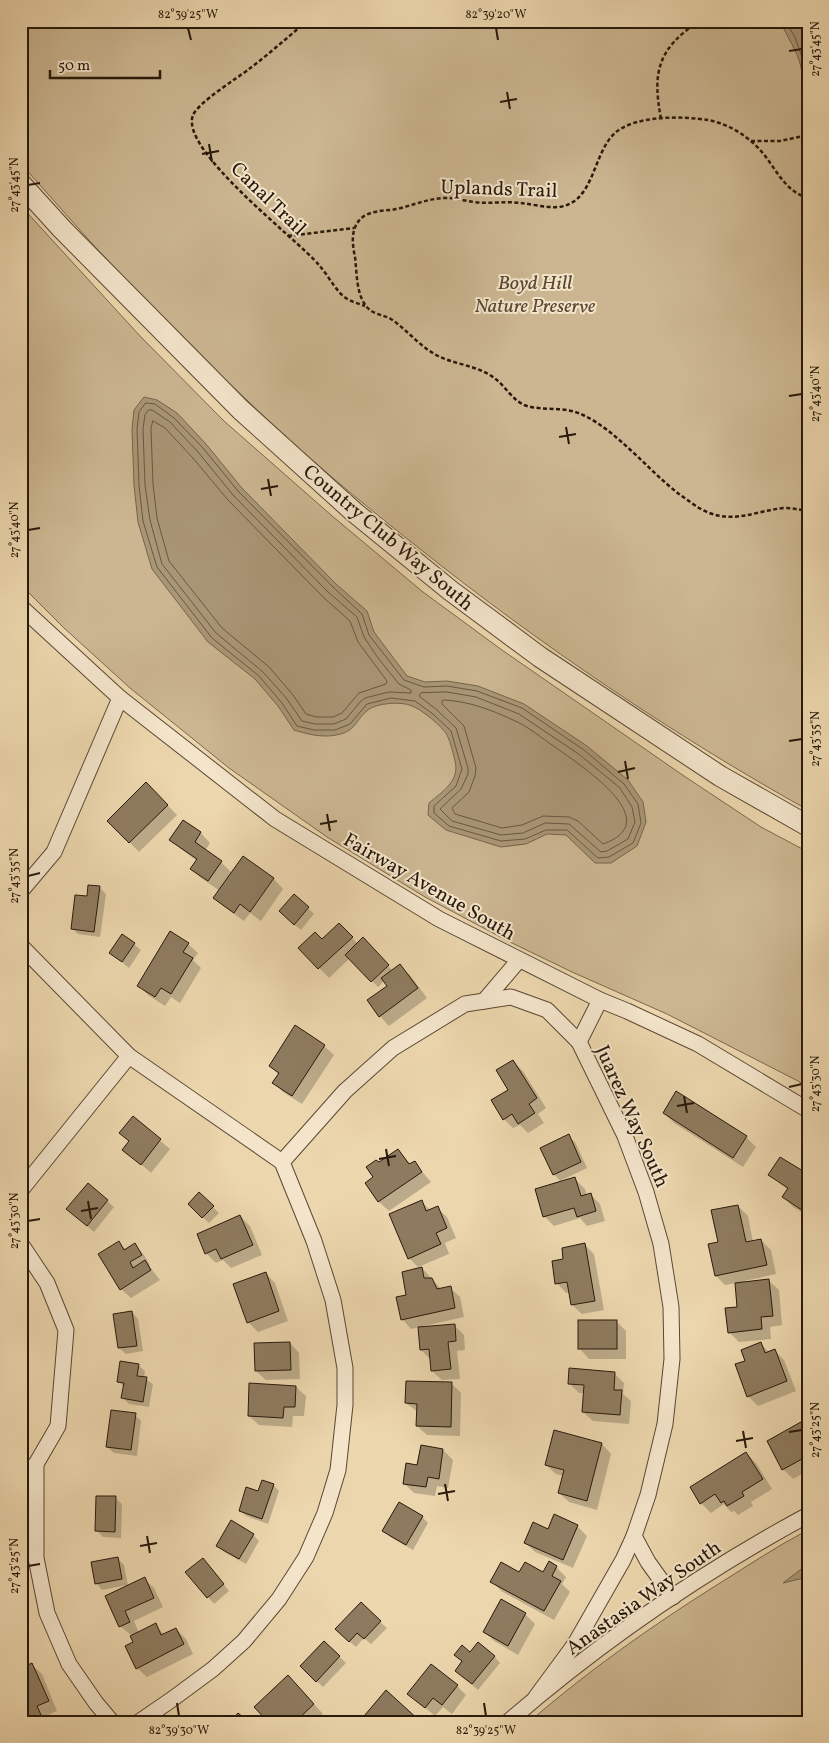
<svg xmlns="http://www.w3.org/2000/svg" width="829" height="1743" font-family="Vollkorn,serif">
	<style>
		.green { fill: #cbb691; stroke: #7a684e }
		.water { fill: #a99676; stroke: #75644b }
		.shadow { fill: #0003 }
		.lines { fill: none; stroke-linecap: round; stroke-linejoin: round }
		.shore { stroke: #685840; stroke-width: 1 }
		.building { fill: #8e7b5f; stroke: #28190a }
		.minor-casing { stroke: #594833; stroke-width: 17 }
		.tertiary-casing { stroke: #594833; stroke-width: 22 }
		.path { stroke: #28190a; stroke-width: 2.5; stroke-dasharray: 4 2.5; stroke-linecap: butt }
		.minor { stroke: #f3e4ca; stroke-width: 15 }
		.tertiary { stroke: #f3e4ca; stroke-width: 20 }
		.ticks { fill: none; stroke: #28190a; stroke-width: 2 }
		.labels { text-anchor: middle; stroke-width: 4; stroke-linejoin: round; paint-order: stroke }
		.street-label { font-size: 20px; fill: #28190a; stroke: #f3e4ca }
		.park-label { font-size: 20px; font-style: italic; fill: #594832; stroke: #f3e4ca }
		.neatline { fill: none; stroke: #28190a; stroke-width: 2 }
		.ticks-label { font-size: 12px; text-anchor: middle; fill: #28190a }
	</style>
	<rect width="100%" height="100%" fill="#ecd6ad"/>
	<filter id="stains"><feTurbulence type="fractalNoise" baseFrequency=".004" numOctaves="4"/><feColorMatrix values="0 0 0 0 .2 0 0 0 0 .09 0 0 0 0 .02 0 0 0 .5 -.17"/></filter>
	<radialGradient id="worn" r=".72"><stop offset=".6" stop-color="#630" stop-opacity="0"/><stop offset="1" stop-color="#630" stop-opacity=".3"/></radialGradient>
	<g class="green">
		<path d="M21 21H808V810C672 734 542 646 420 549 376 514 331 478 290 440 228 384 168 324 110 263 80 231 51 197 21 164Z"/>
		<path d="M21 206 140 336 224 421 331 515 423 592 502 650 684 776 761 827 808 852V1088L798 1081 667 1014 572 972 510 942 425 897 327 837 229 768 130 688 64 628 21 585Z"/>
		<path d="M808 1530V1722H529C589 1670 653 1625 720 1583 749 1565 777 1546 808 1530Z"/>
	</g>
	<g class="water">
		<path d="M780 21H808V105C801 93 803 80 801 67 797 50 787 37 780 21Z"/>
		<path d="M144 397 157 400 177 413 206 444 241 487 336 584 367 611 374 632 407 676 425 682 447 681 478 686 524 704 587 746 628 780 643 802 646 822 637 846 611 863H595L566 835 547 834 526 844 501 847 446 830 428 815 429 803C443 791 460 781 455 761 453 753 451 743 447 735 443 727 421 709 412 706 402 701 376 703 368 710 355 720 356 732 336 735 322 738 307 734 294 730L278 706 255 679 208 642 152 569 138 522 134 485 132 429 134 410Z"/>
		<path d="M808 1564V1577L783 1583Z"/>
	</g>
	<g class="shadow">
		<path d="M146 784 177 815 139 852 109 821Z"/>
		<path d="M183 821 201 833 210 843 205 851 221 862 232 873 244 857 274 879 283 889 261 921 250 913 244 921 224 907 215 898 220 891 201 878 191 869 197 861 181 849 171 840Z"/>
		<path d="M99 887 106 894 100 937 78 934 72 928 88 897Z"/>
		<path d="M308 908 314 914 301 930 286 918Z"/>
		<path d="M339 925 358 944 363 939 393 971 400 966 410 975 427 998 389 1026 380 1016 388 987 384 981 378 987 350 958 329 978 300 948 322 940Z"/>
		<path d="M123 936 141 950 129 968 111 953Z"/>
		<path d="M188 944 198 953 193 960 201 968 180 1003 171 997 165 1006 148 995 138 985Z"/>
		<path d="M295 1027 324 1046 334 1055 302 1104 283 1092 274 1083 279 1075 270 1066Z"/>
		<path d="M513 1061 523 1071 546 1108 538 1114 544 1123 528 1133 520 1125 513 1128 504 1119Z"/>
		<path d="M677 1093 746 1137 756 1147 743 1167 674 1123 664 1113Z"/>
		<path d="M133 1118 170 1149 151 1173 124 1149 129 1142 121 1133Z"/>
		<path d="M568 1136 575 1142 587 1168 560 1181 554 1174Z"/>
		<path d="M398 1150 411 1165 414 1162 431 1182 389 1211 379 1202 367 1184 375 1178 379 1163Z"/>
		<path d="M770 1175 808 1176V1216L793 1207 784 1197 788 1190Z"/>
		<path d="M575 1179 585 1189 587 1196 591 1195 600 1204 605 1221 587 1226 580 1218 554 1226 544 1216Z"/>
		<path d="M88 1185 114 1207 94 1232 74 1215Z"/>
		<path d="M421 1201 431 1211 437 1208 447 1217 456 1238 445 1243 449 1254 418 1267 409 1258Z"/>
		<path d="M189 1204 213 1207 219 1213 209 1223Z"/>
		<path d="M738 1206 748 1216 753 1242 761 1240 771 1250 776 1274 744 1281V1283L769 1281 779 1290 782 1325 770 1327 771 1339 739 1342 729 1332 738 1308 736 1283 725 1285 716 1276 720 1243Z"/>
		<path d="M240 1216 250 1226 262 1255 231 1268 223 1260 216 1263 206 1253Z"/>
		<path d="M119 1242 126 1250 135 1245 144 1255 150 1265 149 1266 160 1280 131 1298 121 1289Z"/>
		<path d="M585 1245 594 1254 604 1310 582 1314 572 1305 570 1292 566 1293 557 1283 565 1260Z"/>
		<path d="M422 1268 441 1289 450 1288 460 1297 464 1317 424 1326V1328L454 1325 464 1335 465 1350 457 1351 460 1379 442 1380 432 1371 431 1360 421 1350 419 1327 411 1329 402 1319 408 1295Z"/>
		<path d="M265 1273 275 1283 288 1321 258 1332 248 1322Z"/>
		<path d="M132 1312 138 1319 143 1351 126 1354 119 1348Z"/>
		<path d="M616 1321 626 1331V1359H589L580 1349Z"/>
		<path d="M290 1343 299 1353 300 1379 266 1380 256 1371Z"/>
		<path d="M761 1344 770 1353 775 1351 784 1360 796 1391 758 1406 748 1396 746 1361Z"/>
		<path d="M21 1356 24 1359 21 1389Z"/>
		<path d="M138 1365 145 1371 144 1378 153 1384 149 1407 129 1404 123 1398 124 1387 119 1382Z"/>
		<path d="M614 1373 624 1383 623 1394 631 1401 629 1424 593 1421 583 1412 584 1393H579L569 1383Z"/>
		<path d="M451 1383 461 1393 460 1436 427 1435 417 1426 418 1412 406 1403Z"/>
		<path d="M296 1387 306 1396 304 1416H293L292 1427 259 1425 249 1416Z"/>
		<path d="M135 1415 141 1421 137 1456 114 1453 107 1447Z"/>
		<path d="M808 1420V1471L793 1479 783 1469 768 1442Z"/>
		<path d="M602 1444 611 1454 597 1510 569 1502 559 1493 564 1476 556 1474 546 1465Z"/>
		<path d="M422 1447 443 1450 453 1460 448 1488 437 1486 435 1496 414 1493 404 1483 418 1467Z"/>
		<path d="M746 1453 756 1463 772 1489 751 1502 753 1506 738 1515 734 1511 731 1512 724 1504 711 1513 701 1503Z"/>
		<path d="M273 1485 279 1491 268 1524 246 1516 240 1510 259 1493Z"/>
		<path d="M115 1498 122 1504 121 1538 103 1537 97 1531Z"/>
		<path d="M422 1517 428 1523 413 1550 390 1537 384 1530Z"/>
		<path d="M577 1526 587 1536 573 1568 535 1552 526 1543 548 1531Z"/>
		<path d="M253 1535 259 1541 246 1564 224 1552 218 1545Z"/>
		<path d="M118 1559 124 1565 128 1585 102 1590 96 1583Z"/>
		<path d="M549 1563 556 1567 566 1577 562 1584 570 1592 554 1620 501 1591 492 1581 519 1574H543Z"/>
		<path d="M209 1566 229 1591 214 1604 187 1572Z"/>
		<path d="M144 1579 154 1588 163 1607 134 1621 139 1633 155 1625 165 1635 176 1629 186 1639 193 1654 147 1677 137 1668 135 1643 131 1635 120 1626 107 1597Z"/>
		<path d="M525 1614 535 1624 518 1655 494 1641 485 1632Z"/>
		<path d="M380 1622 387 1628 371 1644 364 1638 356 1647 343 1636Z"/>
		<path d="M324 1642 346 1663 323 1687 301 1666Z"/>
		<path d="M470 1653 494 1656 500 1663 478 1690 456 1671Z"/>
		<path d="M21 1665 24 1668 32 1665 42 1674 57 1711 46 1716 48 1722H21Z"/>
		<path d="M457 1686 466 1695 452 1714 443 1707 435 1716 409 1694Z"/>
		<path d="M298 1687 323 1714 315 1722H269Z"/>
	</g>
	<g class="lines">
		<g class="shore">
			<path d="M785 21 795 37 805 66 808 89"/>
			<path d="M146 403 155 404 174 418 203 448 238 491 333 587 362 614 369 635 404 680 424 687 447 686 477 691 522 708 584 750 624 784 638 804 641 823 633 843 609 857 598 858 567 830H546L525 839 501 841 449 826 434 813V806L456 786 462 769 451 731 433 714 415 701 391 698 367 704 350 724 335 730H314L297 726 282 703 259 676 212 638 157 567 143 521 139 485 137 429 139 412Z"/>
			<path d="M149 410H152L170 422 198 452 233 495 328 592 357 617 364 637 378 658 399 684 411 690V693L389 692 365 698 360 702 346 719 334 724H315L302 721 287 699 263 672 216 633 162 564 150 520 145 485 143 429 145 415Z"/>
			<path d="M153 421 165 428 192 457 228 500 323 597 350 621 358 642 387 681 386 684 359 693 342 713 333 717H316L306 714 293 695 269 667 222 628 169 561 157 518 153 484 151 429Z"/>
			<path d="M447 692 476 697 519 714 580 755 620 788 632 807 635 822 628 839 607 851 601 852 569 824 545 823 523 833 501 835 452 821 440 809 461 789 468 774V768L456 728 437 710 419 696 421 693Z"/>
			<path d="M444 700C468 701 492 710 513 720 528 726 541 738 555 747 578 764 669 821 603 844L578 821 569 817 543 816 522 825 502 828 455 814 452 808 469 792 475 776 476 768 464 726 442 704V701Z"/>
		</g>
	</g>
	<g class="building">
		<path d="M146 782 168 805 129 843 107 821Z"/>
		<path d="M183 820 201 832 195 842 222 861 208 881 190 869 197 859 169 840Z"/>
		<path d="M243 856 274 878 250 912 240 904 234 913 213 898Z"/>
		<path d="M88 885 100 886 94 932 71 929 75 895 87 896Z"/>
		<path d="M294 894 309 907 294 925 279 911Z"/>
		<path d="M339 923 353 937 318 969 298 948 315 932 322 939Z"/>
		<path d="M170 931 189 943 183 952 193 958 171 994 161 988 155 997 137 986Z"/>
		<path d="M122 934 135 943 122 962 109 953Z"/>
		<path d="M363 937 389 965 371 982 345 955Z"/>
		<path d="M400 964 418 988 379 1017 367 1000 387 986 381 978Z"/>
		<path d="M295 1025 325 1045 292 1096 272 1083 279 1073 269 1066Z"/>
		<path d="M513 1060 537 1098 529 1104 535 1113 518 1124 512 1114 503 1120 491 1100 508 1090 496 1070Z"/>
		<path d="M676 1091 747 1136 733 1158 663 1113Z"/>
		<path d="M133 1116 161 1139 141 1165 122 1150 129 1141 119 1133Z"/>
		<path d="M569 1134 581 1162 553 1175 540 1148Z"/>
		<path d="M398 1149 409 1164 415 1161 422 1172 378 1202 365 1183 373 1177 366 1167 376 1160 379 1162Z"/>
		<path d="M780 1157 808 1174V1214L782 1197 788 1188 768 1175Z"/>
		<path d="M575 1177 581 1196 591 1193 596 1211 577 1217 574 1208 543 1217 535 1189Z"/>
		<path d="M88 1183 108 1200 87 1226 66 1209Z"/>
		<path d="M199 1192 214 1206 202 1218 188 1204Z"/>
		<path d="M422 1200 426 1211 438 1206 447 1228 436 1233 441 1244 408 1259 389 1214Z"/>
		<path d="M738 1205 746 1242 761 1239 767 1265 715 1276 708 1244 718 1242 711 1210Z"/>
		<path d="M240 1215 253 1245 221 1259 216 1249 205 1254 197 1234Z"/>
		<path d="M119 1241 124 1250 135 1243 142 1255 130 1262 133 1268 145 1260 151 1270 120 1290 98 1254Z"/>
		<path d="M585 1243 595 1301 571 1305 567 1282 555 1284 552 1261 563 1259 562 1248Z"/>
		<path d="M422 1267 424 1278H432L437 1289 451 1286 455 1308 401 1320 396 1297 406 1295 402 1272Z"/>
		<path d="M266 1272 279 1311 247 1323 233 1284Z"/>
		<path d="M769 1279 773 1316 761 1317 762 1329 728 1333 725 1308 737 1307 735 1283Z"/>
		<path d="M132 1311 137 1346 118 1348 113 1314Z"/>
		<rect x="578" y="1320" width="39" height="29"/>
		<path d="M455 1324 456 1341 448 1342 451 1369 431 1371 429 1349 420 1350 418 1327Z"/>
		<path d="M290 1342 291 1370 255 1371 254 1343Z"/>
		<path d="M761 1342 765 1353 775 1349 787 1381 747 1397 735 1364 745 1361 741 1350Z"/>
		<path d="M120 1361 139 1364 137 1376 147 1377 143 1402 121 1398 124 1383 117 1382Z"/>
		<path d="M569 1368 615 1372 614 1390H622L620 1415 582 1412 584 1385 568 1384Z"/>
		<path d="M406 1381 452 1382 451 1427 416 1426 417 1404 405 1403Z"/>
		<path d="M249 1383 296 1386 295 1407H284L283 1418 248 1416Z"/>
		<path d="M111 1410 136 1413 131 1450 106 1447Z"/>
		<path d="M808 1418V1468L802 1459 782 1470 767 1441Z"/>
		<path d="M554 1430 602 1443 587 1501 558 1493 564 1470 545 1465Z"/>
		<path d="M421 1445 443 1449 439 1479 428 1477 426 1487 403 1484 406 1463 417 1465Z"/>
		<path d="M746 1452 763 1479 742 1492 744 1496 727 1506 724 1501 721 1503 715 1494 700 1504 690 1487Z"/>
		<path d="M262 1480 274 1484 262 1519 239 1511 246 1487 258 1491Z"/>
		<path d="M96 1496H116L115 1532 95 1531Z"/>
		<path d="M399 1502 423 1516 406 1545 382 1531Z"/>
		<path d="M554 1514 578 1525 563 1560 524 1543 533 1522 548 1529Z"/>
		<path d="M231 1520 254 1534 239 1559 216 1546Z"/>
		<path d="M118 1557 122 1579 95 1584 91 1562Z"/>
		<path d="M203 1558 224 1584 207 1598 185 1572Z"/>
		<path d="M549 1561 557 1566 552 1576 561 1581 544 1611 490 1582 501 1562 519 1572 525 1562 543 1572Z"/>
		<path d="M145 1577 154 1598 125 1611 130 1622 119 1627 105 1596Z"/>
		<path d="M501 1599 526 1613 508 1646 483 1632Z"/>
		<path d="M361 1602 381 1621 364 1639 357 1633 349 1642 335 1629Z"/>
		<path d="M156 1623 161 1635 176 1628 184 1644 136 1669 125 1646 133 1642 130 1636Z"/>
		<path d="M324 1641 340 1656 316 1682 300 1666Z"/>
		<path d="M478 1642 495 1656 472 1684 455 1671 462 1661 454 1655 462 1645 470 1652Z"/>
		<path d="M32 1663 49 1701 37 1706 41 1715 27 1722H21V1668Z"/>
		<path d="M431 1664 458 1685 442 1705 433 1698 425 1708 407 1694Z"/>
		<path d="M288 1675 314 1704 295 1722H268L254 1707Z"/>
		<path d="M386 1690 421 1722H359Z"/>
		<path d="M238 1713 249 1722H230Z"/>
	</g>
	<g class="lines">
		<g class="minor-casing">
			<g id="minor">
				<path d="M21 607 120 698 275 819 439 919 600 1000 627 1011 698 1044 808 1110"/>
				<path d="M21 891 54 852 120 698"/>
				<path d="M21 946 129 1056 282 1162 314 1241 333 1300 345 1368V1405L338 1470 325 1513 306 1557 279 1599 244 1641 213 1669 171 1700 139 1722"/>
				<path d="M484 1001 519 960"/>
				<path d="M282 1162 345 1091 393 1048 465 1004 511 997 547 1010 579 1042"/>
				<path d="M21 1190 129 1056"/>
				<path d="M21 1244 47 1283 66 1330 58 1426 36 1464V1558L47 1613 69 1664 96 1703 112 1722"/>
				<path d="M21 1478 36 1464"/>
				<path d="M634 1536 648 1562 673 1597"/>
				<path d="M536 1697 575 1644 623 1560 634 1536 648 1495 665 1424 672 1359 671 1307 661 1244 646 1192 625 1136 579 1042 600 1000"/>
				<path d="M508 1722C600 1642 701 1573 808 1515"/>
			</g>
		</g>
		<g class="tertiary-casing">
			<path id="tertiary" d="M21 184 62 229 241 410 354 512 451 591 540 657 720 776 808 826"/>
		</g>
		<g class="path">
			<path d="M307 21C288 37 269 54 249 69 236 79 199 102 193 115 179 150 296 238 319 265 327 274 333 286 342 295 348 301 357 303 365 306"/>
			<path d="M661 119C652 71 658 49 699 21"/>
			<path d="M751 141H780L808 135"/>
			<path d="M808 198C784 191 776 168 761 151 747 135 728 124 708 120 683 116 635 115 615 133 592 154 595 202 559 207 546 208 532 204 520 203 505 201 490 204 474 202 465 201 456 198 447 198 429 198 414 205 397 209 386 211 374 210 364 216 350 226 352 243 355 257 357 273 356 293 366 306 373 315 382 314 391 319 410 332 423 351 445 359 461 365 479 367 493 377 505 385 513 402 527 406 545 411 565 406 583 415 616 430 649 471 679 494 688 500 697 508 707 512 736 524 757 510 785 508 793 508 800 510 808 511"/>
			<path d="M288 236 354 228"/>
		</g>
		<use href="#minor" class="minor"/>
		<use href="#tertiary" class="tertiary"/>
	</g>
	<path class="ticks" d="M188 28 191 40M496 28 498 40M789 51 802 49M507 92 510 109M500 102 517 99M209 144 212 162M202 154 219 151M28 185 40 183M789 396 802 394M566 427 569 444M559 437 576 434M268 479 271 496M261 489 278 486M28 530 40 528M789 741 802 739M625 761 628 779M618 772 635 768M327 814 330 831M320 824 337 821M28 876 40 873M789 1087 802 1084M684 1096 687 1113M677 1106 694 1103M386 1149 389 1166M379 1159 396 1156M88 1201 91 1219M81 1211 98 1208M28 1221 40 1219M743 1431 746 1448M789 1432 802 1430M736 1441 753 1438M445 1484 448 1501M438 1494 455 1491M147 1536 150 1553M140 1546 157 1543M28 1566 40 1564M177 1703 179 1716M484 1703 486 1716"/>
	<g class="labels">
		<g class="street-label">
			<text transform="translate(499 188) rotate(2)" y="7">Uplands Trail</text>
			<text transform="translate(269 198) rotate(44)" y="7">Canal Trail</text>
			<text transform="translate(389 537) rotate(40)" y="7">Country Club Way South</text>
			<text transform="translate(430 886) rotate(30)" y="7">Fairway Avenue South</text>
			<text transform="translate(633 1116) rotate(66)" y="7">Juarez Way South</text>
			<text transform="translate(643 1597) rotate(-35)" y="7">Anastasia Way South</text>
		</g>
		<g class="park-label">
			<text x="535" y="289">Boyd Hill<tspan x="535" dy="23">Nature Preserve</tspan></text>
		</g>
	</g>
	<rect width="829" height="1743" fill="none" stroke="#ecd6ad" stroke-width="55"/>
	<path d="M50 70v8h110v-8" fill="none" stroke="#28190a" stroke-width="2.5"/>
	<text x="58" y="70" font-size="15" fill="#28190a" stroke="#f3e4ca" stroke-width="4" paint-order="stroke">50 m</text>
	<rect x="28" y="28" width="774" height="1688" class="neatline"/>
	<g class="ticks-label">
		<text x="188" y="18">82°39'25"W</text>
		<text x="496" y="18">82°39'20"W</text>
		<text transform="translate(815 49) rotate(-90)" y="4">27°43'45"N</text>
		<text transform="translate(14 185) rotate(-90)" y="4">27°43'45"N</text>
		<text transform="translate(815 394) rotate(-90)" y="4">27°43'40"N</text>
		<text transform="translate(14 530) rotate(-90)" y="4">27°43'40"N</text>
		<text transform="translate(815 739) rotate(-90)" y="4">27°43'35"N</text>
		<text transform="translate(14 876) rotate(-90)" y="4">27°43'35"N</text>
		<text transform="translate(815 1084) rotate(-90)" y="4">27°43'30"N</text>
		<text transform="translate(14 1221) rotate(-90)" y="4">27°43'30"N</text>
		<text transform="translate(815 1430) rotate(-90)" y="4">27°43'25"N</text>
		<text transform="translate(14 1566) rotate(-90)" y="4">27°43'25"N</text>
		<text x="179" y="1734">82°39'30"W</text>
		<text x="486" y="1734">82°39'25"W</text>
	</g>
	<rect width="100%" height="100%" filter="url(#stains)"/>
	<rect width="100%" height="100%" fill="url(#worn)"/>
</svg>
